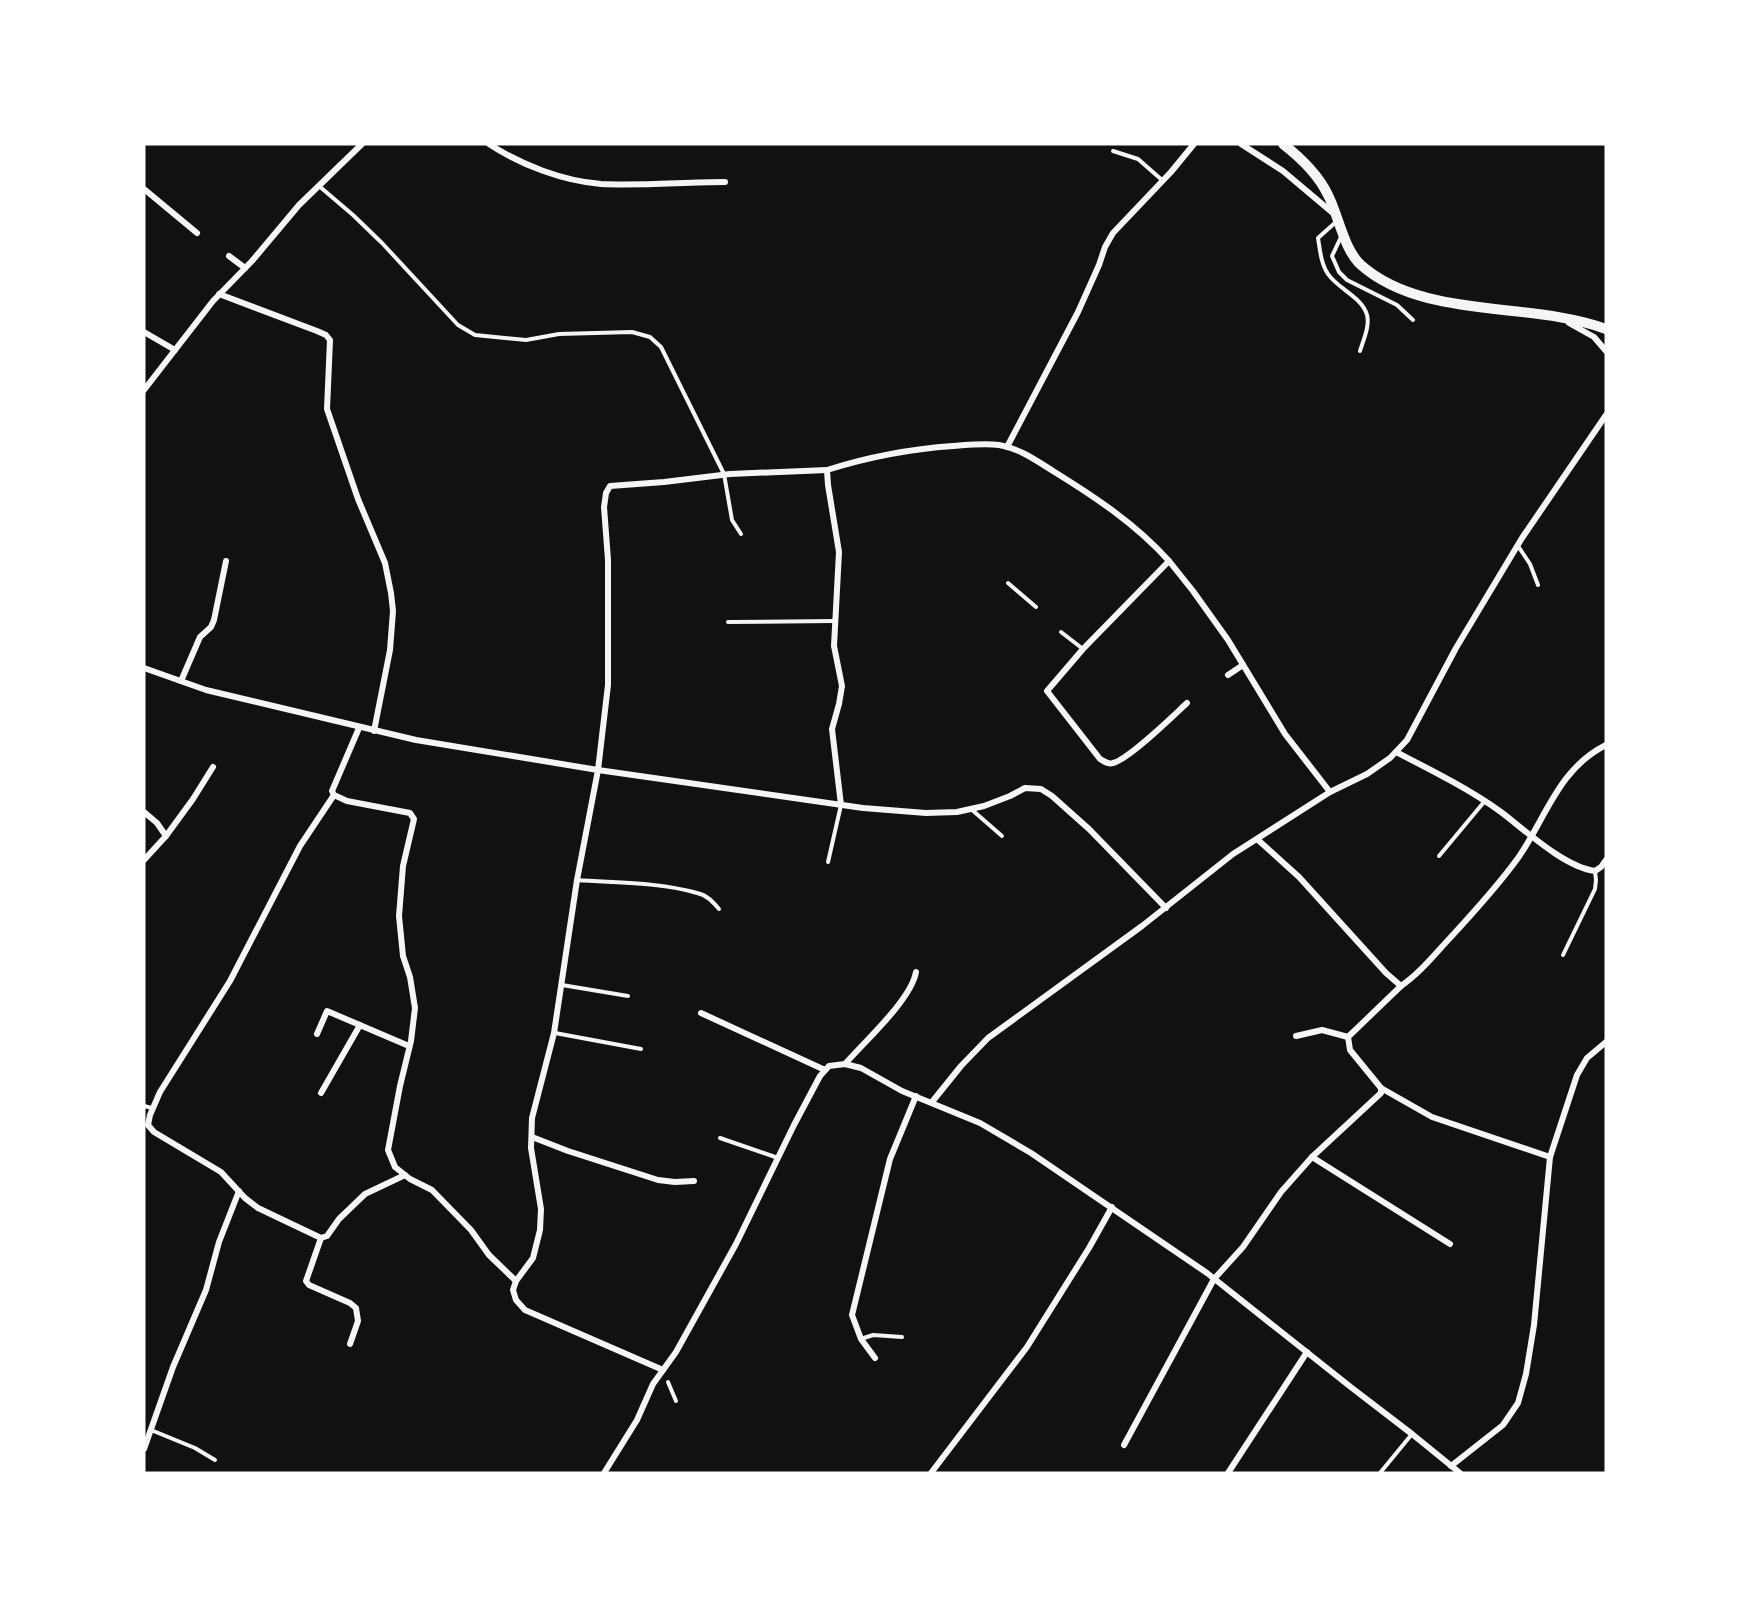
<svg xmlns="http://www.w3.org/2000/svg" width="1750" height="1617" font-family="Ubuntu,sans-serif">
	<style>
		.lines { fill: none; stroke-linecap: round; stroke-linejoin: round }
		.path { stroke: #f5f5f5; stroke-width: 4 }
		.service { stroke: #f5f5f5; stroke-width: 4 }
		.minor { stroke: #f5f5f5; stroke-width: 6 }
		.tertiary { stroke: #f5f5f5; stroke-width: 10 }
	</style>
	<rect width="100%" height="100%" fill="#111"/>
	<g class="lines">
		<path class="path" d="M668 1382 676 1401"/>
		<g class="service">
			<path d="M1113 151 1138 159 1162 180"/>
			<path d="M319 186 353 215 382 243 458 325 475 335 526 340 559 334 632 332 650 337 661 347 724 474 732 520 741 534"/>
			<path d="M1337 221 1318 238C1320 250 1321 264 1328 274 1338 289 1362 297 1367 315 1370 326 1363 341 1360 351"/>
			<path d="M1341 237 1332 256 1339 272 1347 280 1397 305 1413 320"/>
			<path d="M1518 546 1530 564 1538 585"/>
			<path d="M1008 583 1036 607"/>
			<path d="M728 622 835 621"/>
			<path d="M1061 632 1083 649"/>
			<path d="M971 809 1002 836"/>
			<path d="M1439 856 1484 802"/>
			<path d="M828 862 841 805"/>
			<path d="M577 880C616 883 659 882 697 893 707 895 713 902 719 909"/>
			<path d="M1563 955 1595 889 1596 880 1595 871"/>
			<path d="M562 985 628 996"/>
			<path d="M555 1033 641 1049"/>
			<path d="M144 1106 152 1108"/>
			<path d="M720 1138 778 1158"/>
			<path d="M861 1339 873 1335 902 1337"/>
			<path d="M151 1430 195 1448 215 1460"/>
			<path d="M1380 1473 1412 1434"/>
		</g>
		<g class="minor">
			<path d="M489 144C521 165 563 181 601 184 642 186 684 182 725 182"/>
			<path d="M1241 144 1283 171 1334 214"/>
			<path d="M144 189 197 233"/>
			<path d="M229 256 245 268"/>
			<path d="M219 294 317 331 326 335 330 340 327 409 358 499 385 563 391 593 393 611 390 650 374 731"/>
			<path d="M1569 323 1594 337 1606 351"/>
			<path d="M144 332 175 350"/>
			<path d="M144 390 213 301 252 261 299 205 362 144"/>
			<path d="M1007 447 1078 312 1099 265 1105 247 1113 233 1171 172 1194 144"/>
			<path d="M1169 561 1193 591 1228 640 1285 734 1330 792"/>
			<path d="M144 668 206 690 416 740 598 770 863 808 926 813 957 812 984 806 1010 796 1025 788 1041 789 1052 796 1089 829 1166 908"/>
			<path d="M1228 675 1243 665"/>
			<path d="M181 681 200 637 211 627 214 620 226 561"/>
			<path d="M359 728 332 791 334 795 347 801 410 813 414 819 403 866 399 916 403 956 410 977 415 1008 411 1041 400 1086 388 1150 395 1167 410 1179 432 1190 471 1230 489 1255 516 1281"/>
			<path d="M1396 752C1431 770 1469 789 1501 812 1525 830 1564 867 1595 871L1601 867 1606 860"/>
			<path d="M334 795 300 846 230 981 160 1092 150 1115 148 1125 154 1132 221 1172 245 1198 258 1208 321 1238 327 1236 339 1219 365 1194 405 1175"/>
			<path d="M841 805 832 729 839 704 842 686 834 646 839 552 828 485 827 470C868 457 910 449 953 446 968 445 984 443 999 445 1019 448 1037 461 1053 471 1095 497 1136 524 1169 561L1083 649 1047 691 1100 759C1104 761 1108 765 1113 763 1129 759 1173 716 1187 703"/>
			<path d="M144 812 157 823 166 836 144 860"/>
			<path d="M166 836 193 799 213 767"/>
			<path d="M1257 839 1299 877 1386 973 1401 986C1420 973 1434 955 1450 938 1474 912 1497 887 1518 858 1546 818 1558 769 1606 745"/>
			<path d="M701 1013 825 1070"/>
			<path d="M317 1034 327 1011 409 1046"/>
			<path d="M1296 1036 1322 1030 1348 1037"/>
			<path d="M845 1064C865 1041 911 1000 916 972"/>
			<path d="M1381 1088 1432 1117 1550 1157 1534 1325 1526 1374 1518 1403 1503 1425 1451 1466"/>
			<path d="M321 1093 360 1025"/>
			<path d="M932 1102 961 1066 988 1038 1142 926 1233 854 1330 792 1367 774 1390 758 1407 740 1456 648 1522 538 1606 415"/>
			<path d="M532 1137 568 1151 658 1180 675 1182 694 1181"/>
			<path d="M1312 1157 1450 1244"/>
			<path d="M1550 1157 1577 1075 1587 1058 1606 1042"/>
			<path d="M321 1238 306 1281 309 1285 350 1303 356 1308 358 1321 350 1344"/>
			<path d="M875 1358 861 1339 852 1315 890 1159 916 1096"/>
			<path d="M663 1370 525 1310 516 1300 513 1290 516 1281 533 1258 540 1230 541 1209 531 1148 532 1118 554 1033 577 880 598 770 608 685V560L604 507 606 493 610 486 664 482 730 474 827 470"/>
			<path d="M1124 1445 1214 1279 1243 1247 1281 1192 1312 1157 1381 1093V1088L1350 1050 1348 1037 1401 986"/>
			<path d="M144 1449 173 1367 206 1290 219 1242 239 1191"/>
			<path d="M604 1473 637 1420 653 1384 676 1352 736 1244 794 1125 820 1076 829 1066 845 1064 861 1068 902 1091 980 1123 1031 1153 1207 1273 1352 1388 1412 1434 1460 1473"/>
			<path d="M931 1473 1027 1347 1089 1248 1112 1207"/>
			<path d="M1228 1473 1307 1352"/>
		</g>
		<path class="tertiary" d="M1283 144C1301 158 1318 174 1328 195 1338 214 1344 250 1361 265 1423 320 1531 301 1606 329"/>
	</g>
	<rect width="1750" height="1617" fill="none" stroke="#ffffff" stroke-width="291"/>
</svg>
